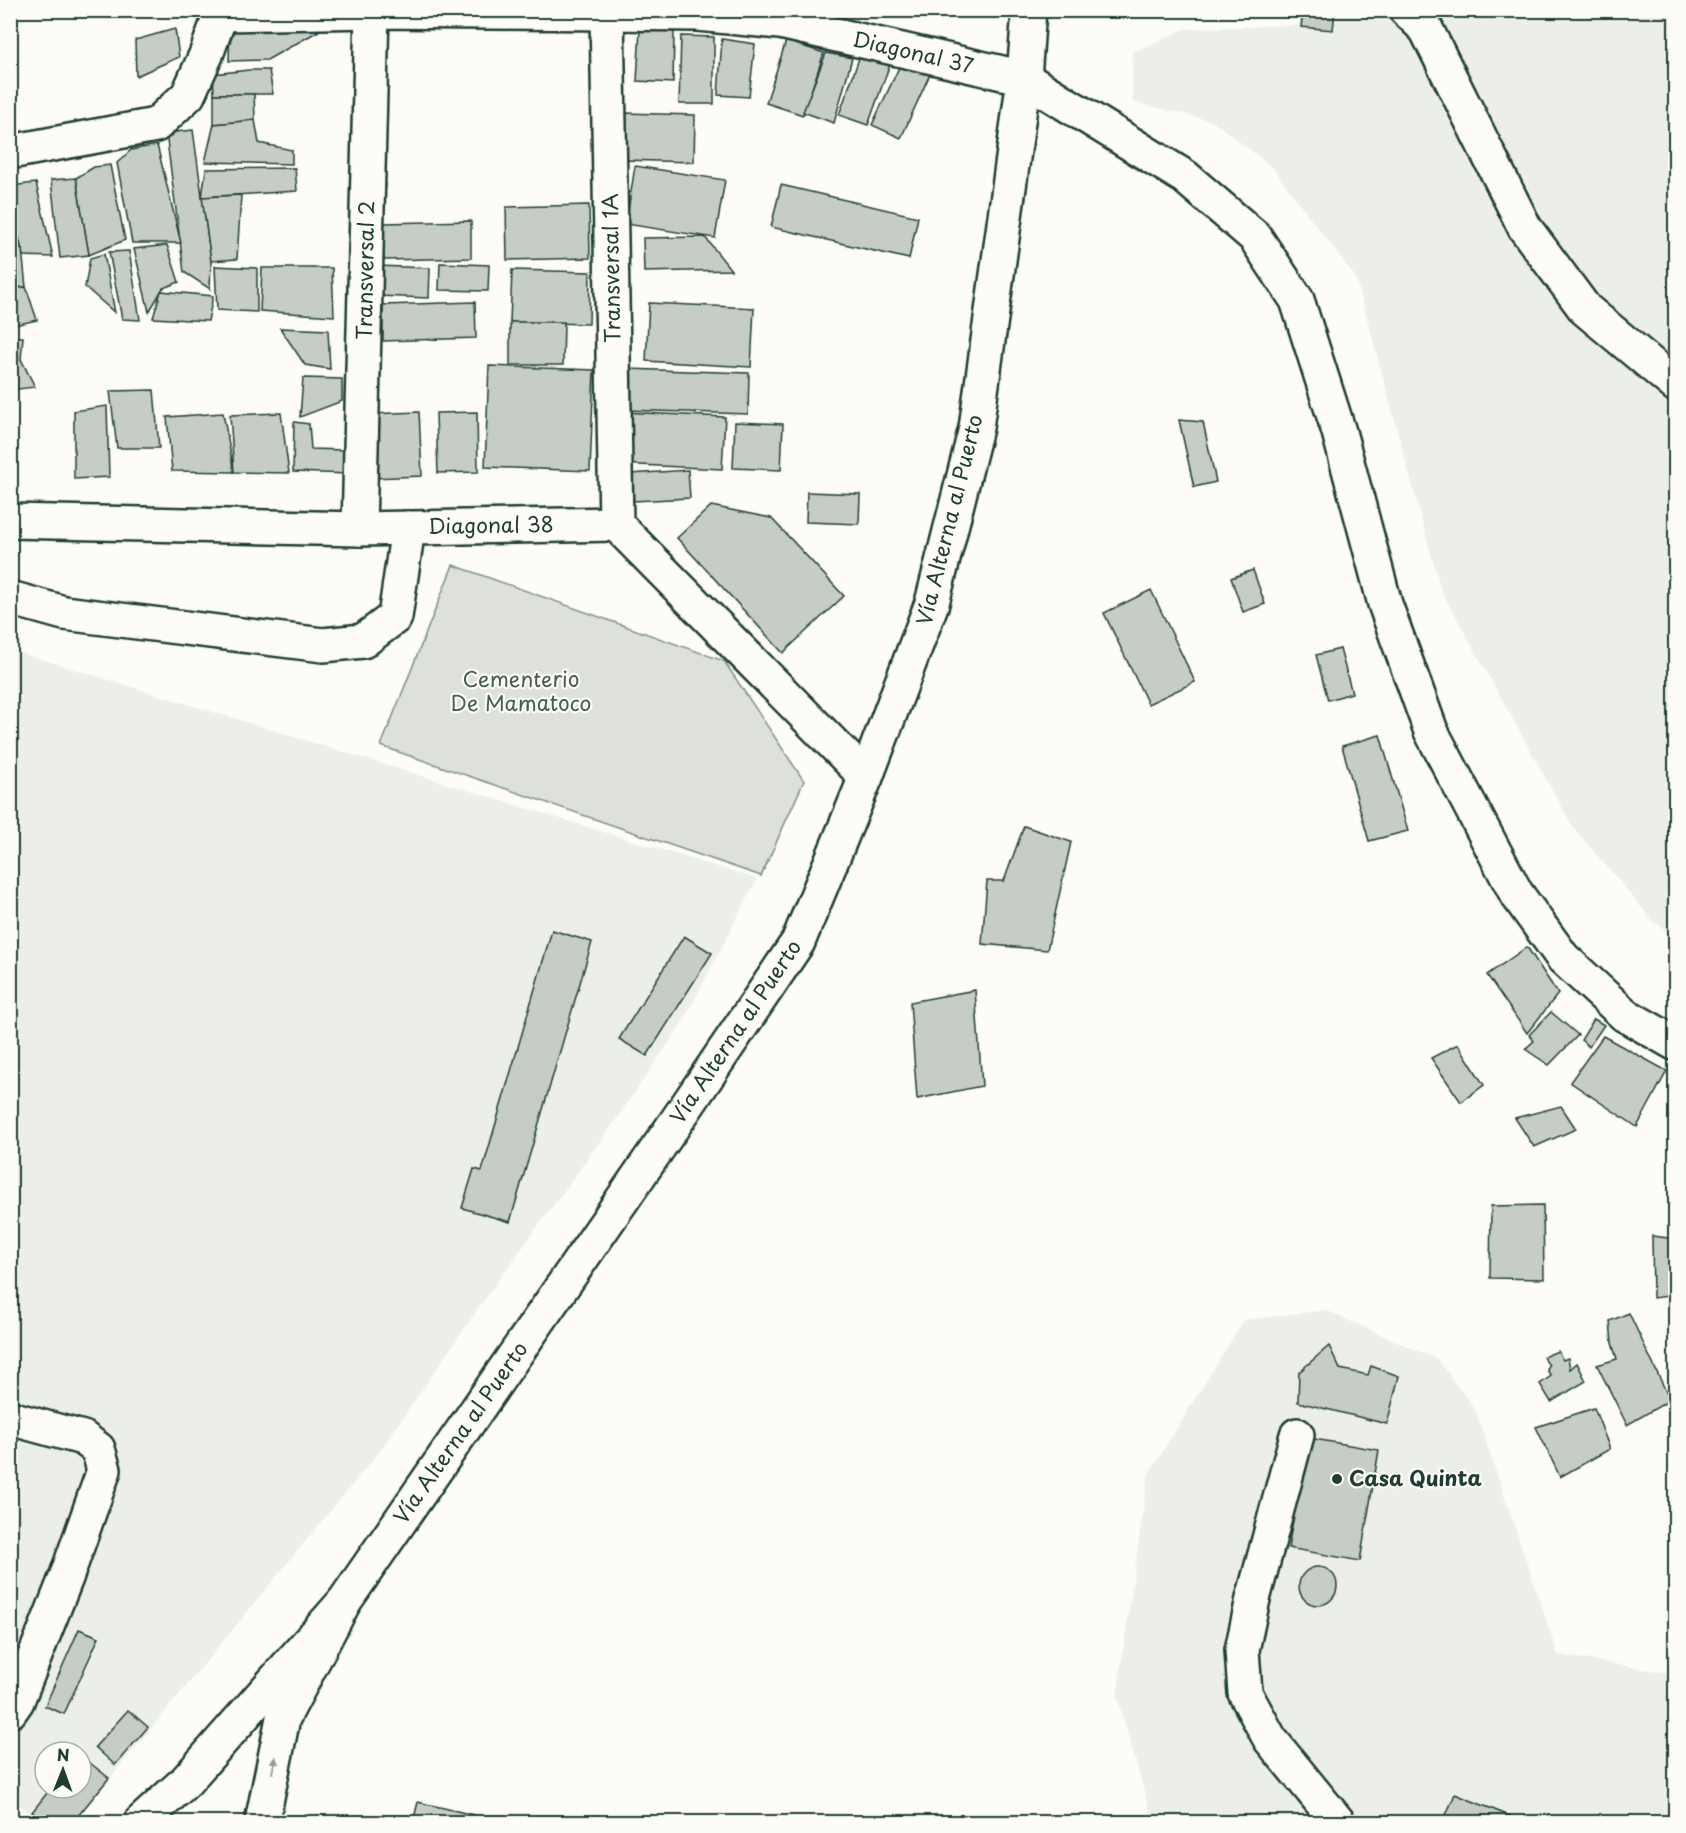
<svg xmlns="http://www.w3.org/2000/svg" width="1686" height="1833" font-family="'Playpen Sans',sans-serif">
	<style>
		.built { fill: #eceee9; fill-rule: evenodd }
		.green { fill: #dde0db; stroke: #7e8e88; stroke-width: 1.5 }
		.building { fill: #c6cdc7; stroke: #1f3d34; stroke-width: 1.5 }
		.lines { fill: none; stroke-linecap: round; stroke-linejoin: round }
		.minor-casing { stroke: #1f3d34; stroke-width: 38 }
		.major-casing { stroke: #1f3d34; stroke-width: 38 }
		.highway-casing { stroke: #1f3d34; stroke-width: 38 }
		.minor { stroke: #fdfcf7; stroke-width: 33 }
		.major { stroke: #fdfcf7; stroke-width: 33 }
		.highway { stroke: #fdfcf7; stroke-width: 33 }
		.oneway { fill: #8e9c96 }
		.poi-dot { fill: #1f3d34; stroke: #fdfcf7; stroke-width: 2 }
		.labels { text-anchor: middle; stroke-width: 4.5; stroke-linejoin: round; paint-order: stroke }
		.street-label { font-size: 21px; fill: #1f3d34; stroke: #fdfcf7 }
		.park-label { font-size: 21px; fill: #455e55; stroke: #fdfcf7 }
		.poi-label { font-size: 21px; font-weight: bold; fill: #1f3d34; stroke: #fdfcf7; text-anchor: start }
	</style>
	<rect width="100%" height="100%" fill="#fdfcf7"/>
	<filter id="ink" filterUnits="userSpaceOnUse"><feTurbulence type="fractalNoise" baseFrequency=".0167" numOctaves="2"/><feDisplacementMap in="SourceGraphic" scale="12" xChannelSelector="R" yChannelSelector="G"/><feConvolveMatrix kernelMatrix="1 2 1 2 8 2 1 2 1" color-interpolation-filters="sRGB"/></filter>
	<g filter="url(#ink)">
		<g class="built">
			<path d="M1301 11H1675V937L1653 921 1573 827 1441 590 1356 278 1272 167 1213 121 1133 102 1132 53 1185 29 1299 25Z"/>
			<path d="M11 650 757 879 683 1022 615 1121 484 1300 379 1452 74 1822H43L11 1799ZM45 1752H81V1788H45Z"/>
			<path d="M1325 1310 1437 1359 1475 1409 1558 1655 1675 1674V1822H1153L1117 1696 1148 1475 1244 1320Z"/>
		</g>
		<path class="green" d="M453 565 724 661 804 781 761 876 381 746Z"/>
		<g class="building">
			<path d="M1303 10H1335L1333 30 1301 27Z"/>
			<path d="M338 20 267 60 229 61 230 24Z"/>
			<path d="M175 29 179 57 136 76 135 40Z"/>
			<path d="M640 29 674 32 673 83 637 81Z"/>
			<path d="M681 36 714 37V104H679Z"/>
			<path d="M722 39 755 44 749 97 718 95Z"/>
			<path d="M786 41 824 53 803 115 766 103Z"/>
			<path d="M826 53 852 58 834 123 803 112Z"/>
			<path d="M861 53 890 64 868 125 839 115Z"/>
			<path d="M902 61 930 74 901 138 872 125Z"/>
			<path d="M249 70H269L273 94H214L213 74Z"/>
			<path d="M214 94H254L255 120 214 124Z"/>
			<path d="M623 113 695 115 694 162 622 160Z"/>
			<path d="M255 120 259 143 292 150V164L205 162 214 124Z"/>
			<path d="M193 130 211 261 210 289 184 272 166 133Z"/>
			<path d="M157 145 181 243H132L117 163 131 150Z"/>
			<path d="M110 165 125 240 89 255 76 178 94 167Z"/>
			<path d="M635 166 725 180 715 238 626 224Z"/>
			<path d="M295 168 297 191 202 197 206 169Z"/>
			<path d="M76 178 89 255 60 258 51 180Z"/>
			<path d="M36 183 53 257 23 256 10 196V186Z"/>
			<path d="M781 185 918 217 909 259 771 227Z"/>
			<path d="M241 195 237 259 211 261 202 197Z"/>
			<path d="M589 205 590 258 507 260 506 207Z"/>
			<path d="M10 216 22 250 10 251Z"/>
			<path d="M471 221V258L384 260V223Z"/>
			<path d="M705 237 731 270 644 272 643 238Z"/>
			<path d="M167 245 179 282 163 288 149 312 134 249Z"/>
			<path d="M22 249 26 287 10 288V250Z"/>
			<path d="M129 251 140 320 122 319 109 252Z"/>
			<path d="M104 254 115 313 85 287 90 258Z"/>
			<path d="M440 263 489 265 488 291 439 290Z"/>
			<path d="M215 266 257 268V312L217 310Z"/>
			<path d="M377 266 430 268 429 298 377 296Z"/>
			<path d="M262 268H332L334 316 260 311Z"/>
			<path d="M512 270 590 272 589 324 510 322Z"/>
			<path d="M26 287 37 320 10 326V289Z"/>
			<path d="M161 291 213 296 208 321 153 318Z"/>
			<path d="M475 302 476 338 383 341V305Z"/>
			<path d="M649 303 754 308 751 367 646 361Z"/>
			<path d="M510 322H564L563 365H510Z"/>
			<path d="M280 328 328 330 330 369 305 365Z"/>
			<path d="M10 337H23L21 359 35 387 10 390Z"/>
			<path d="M489 366 594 370 590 471 485 467Z"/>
			<path d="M626 369 749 373 748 414 625 410Z"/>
			<path d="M303 378 342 379V401L300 417Z"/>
			<path d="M154 390 159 448H117L110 391Z"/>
			<path d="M107 406 109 477 74 479V411Z"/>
			<path d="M419 412 422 476 372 478 370 414Z"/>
			<path d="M477 412 478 472 438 473 436 413Z"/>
			<path d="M622 412 725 417 722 469 619 464Z"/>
			<path d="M223 413 234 472 172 471 167 417Z"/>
			<path d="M281 413 289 473 234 472 230 415Z"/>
			<path d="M1179 420 1203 422 1216 482 1194 487Z"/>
			<path d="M294 422 309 424 311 449 344 450 349 474 293 472Z"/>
			<path d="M735 422 783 424 781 470 733 468Z"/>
			<path d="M688 470 690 498 633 501 631 474Z"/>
			<path d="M807 492 860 494 859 524 806 522Z"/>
			<path d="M711 506 771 518 844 596 783 653 677 538Z"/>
			<path d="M1253 570 1265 604 1243 612 1231 578Z"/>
			<path d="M1151 590 1195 682 1148 704 1104 613Z"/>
			<path d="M1340 649 1352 693 1328 700 1316 655Z"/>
			<path d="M1380 735 1408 831 1369 841 1342 746Z"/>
			<path d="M1024 826 1071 842 1047 950 982 944 987 881H1004Z"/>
			<path d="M552 930 592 942 510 1222 462 1208 474 1169 482 1171Z"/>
			<path d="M684 936 712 953 647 1056 619 1039Z"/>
			<path d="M1527 947 1558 994 1527 1033 1487 975Z"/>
			<path d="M975 990 982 1086 917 1099 910 1002Z"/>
			<path d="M1551 1012 1578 1035 1549 1065 1525 1049 1534 1041 1529 1035Z"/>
			<path d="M1594 1019 1604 1025 1589 1047 1581 1040Z"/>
			<path d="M1603 1036 1667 1071 1637 1127 1570 1082Z"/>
			<path d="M1458 1044 1484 1085 1461 1102 1431 1058Z"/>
			<path d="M1561 1106 1576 1129 1534 1147 1515 1118Z"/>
			<path d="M1543 1205 1544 1279 1490 1278 1491 1206Z"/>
			<path d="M1652 1236 1676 1239V1295L1653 1298Z"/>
			<path d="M1629 1313 1670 1400 1627 1425 1597 1365 1617 1359 1612 1343 1610 1321Z"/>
			<path d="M1329 1346 1340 1369 1368 1375 1371 1366 1399 1376 1387 1424 1298 1402 1299 1372Z"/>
			<path d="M1558 1351 1563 1360 1568 1358 1570 1369 1577 1363 1586 1381 1551 1402 1540 1384 1551 1376 1547 1370 1549 1365 1543 1357Z"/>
			<path d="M1594 1408 1610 1449 1560 1477 1536 1427Z"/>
			<path d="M1308 1438 1379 1450 1360 1561 1288 1548Z"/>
			<circle cx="1318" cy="1586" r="19"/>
			<path d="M79 1629 99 1637 64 1714 45 1706Z"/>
			<path d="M128 1710 148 1727 115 1765 95 1747Z"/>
			<path d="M81 1756 109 1778 73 1822H46L32 1812 51 1788H81Z"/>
			<path d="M1455 1794 1512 1817 1510 1822H1443Z"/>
			<path d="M418 1802 504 1822H413Z"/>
		</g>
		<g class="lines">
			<g class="minor-casing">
				<g id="minor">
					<path d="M1406 10 1426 29 1525 228 1585 309 1676 385"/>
					<path d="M607 13 616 524"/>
					<path d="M219 14 372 11 607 13 698 14 780 22 1024 78 1185 177 1255 237 1297 300 1339 432 1385 604 1431 731 1516 893 1563 958 1625 1015 1676 1044"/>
					<path d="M10 152 156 125 188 95 206 55 222 10"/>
					<path d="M10 521 359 529 616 524 866 777"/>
					<path d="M359 529 372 11"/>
					<path d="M10 598 64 613 323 645 363 641 395 617 408 528"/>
					<path d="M10 1418 83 1438 98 1449 104 1470 66 1578 17 1701 10 1711"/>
					<path d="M1297 1435 1253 1599 1242 1650 1245 1693 1270 1739 1338 1822"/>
				</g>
			</g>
			<g class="major-casing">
				<path id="major" d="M141 1822 186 1781 344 1602 678 1119 798 942 866 777 932 603 976 428 1024 78 1029 10"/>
			</g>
			<g class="highway-casing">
				<path id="highway" d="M262 1822 283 1718 344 1602"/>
			</g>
			<use href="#minor" class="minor"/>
			<use href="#major" class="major"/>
			<use href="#highway" class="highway"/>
		</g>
		<defs><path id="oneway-solid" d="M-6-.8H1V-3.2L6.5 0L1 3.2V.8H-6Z" transform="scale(1.5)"/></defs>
		<use class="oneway" href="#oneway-solid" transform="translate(274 1765) rotate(-79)"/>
	</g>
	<circle class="poi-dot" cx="1337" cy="1479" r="6"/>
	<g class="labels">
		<g class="street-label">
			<text transform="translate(913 53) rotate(13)" y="7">Diagonal 37</text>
			<text transform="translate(612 268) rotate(-91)" y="7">Transversal 1A</text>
			<text transform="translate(366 270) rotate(-89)" y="7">Transversal 2</text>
			<text transform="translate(950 520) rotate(-76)" y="7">Vía Alterna al Puerto</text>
			<text transform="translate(491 526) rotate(-1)" y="7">Diagonal 38</text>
			<text transform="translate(736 1032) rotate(-56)" y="7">Vía Alterna al Puerto</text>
			<text transform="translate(461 1433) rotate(-55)" y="7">Vía Alterna al Puerto</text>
		</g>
		<g class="park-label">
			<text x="521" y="687">Cementerio<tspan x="521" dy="24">De Mamatoco</tspan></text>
		</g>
		<g class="poi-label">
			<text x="1349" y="1486">Casa Quinta</text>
		</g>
	</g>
	<rect width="1686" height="1833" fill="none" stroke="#fdfcf7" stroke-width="36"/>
	<rect x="18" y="18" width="1650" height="1797" fill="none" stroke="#1f3d34" stroke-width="2" filter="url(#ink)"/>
	<g transform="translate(63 1770) rotate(1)"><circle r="28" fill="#fdfcf7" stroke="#a4b0a9" stroke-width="1.5"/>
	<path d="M0-4.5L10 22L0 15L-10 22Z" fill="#1f3d34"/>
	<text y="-9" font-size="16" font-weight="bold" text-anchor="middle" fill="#1f3d34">N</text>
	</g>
</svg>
